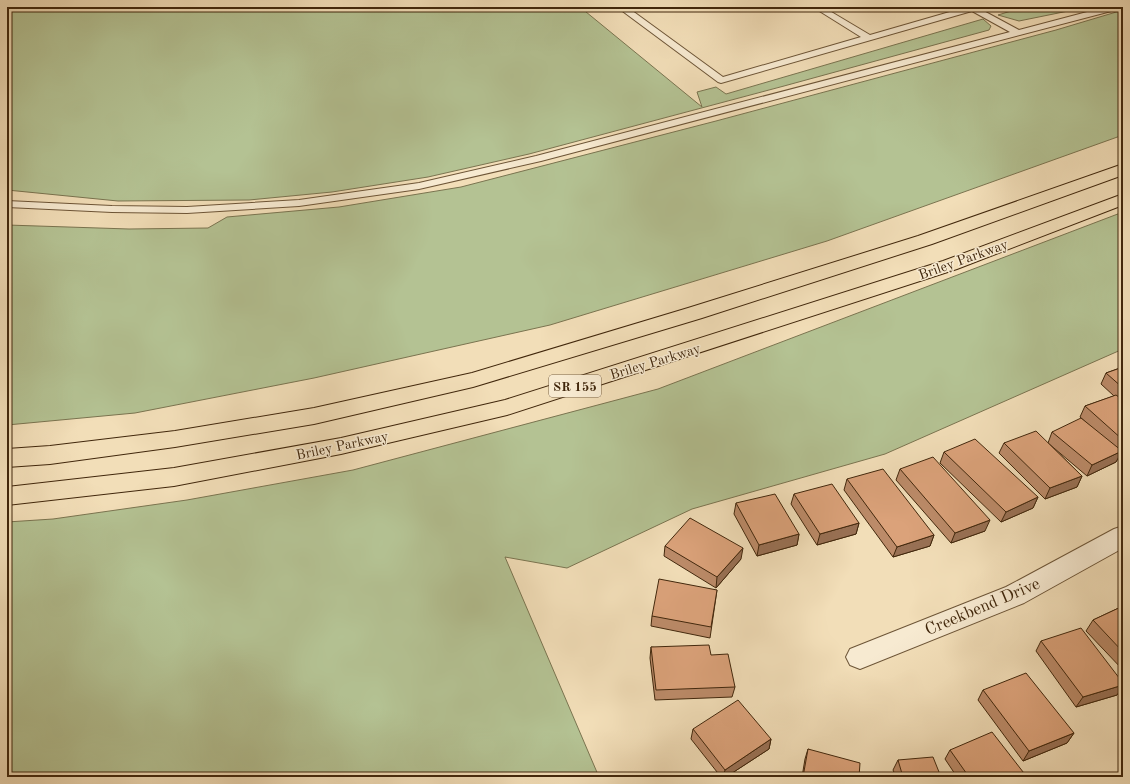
<svg xmlns="http://www.w3.org/2000/svg" width="1130" height="784" font-family="'Old Standard TT',serif">
	<style>
		.green { fill: #b4c293; stroke: #7a7450 }
		.lines { fill: none; stroke-linecap: round; stroke-linejoin: round }
		.service-casing { stroke: #6d5537; stroke-width: 2 }
		.minor-casing { stroke: #6d5537; stroke-width: 2 }
		.motorway-casing { stroke: #41270c; stroke-width: 2 }
		.service { fill: #f7ead1; fill-rule: evenodd }
		.minor { fill: #f7ead1; fill-rule: evenodd }
		.motorway { fill: #f2deb8; fill-rule: evenodd }
		.wall { fill: #bc8b69; stroke: #41270c }
		.shaded-wall { fill: #997155; stroke: #41270c }
		.building { fill: #dba27a; stroke: #41270c }
		.labels { text-anchor: middle; stroke-width: 3; stroke-linejoin: round; paint-order: stroke }
		.shield { fill: #f7ead1; stroke: #786247; stroke-width: 1 }
		.shield-label { font-size: 13px; font-weight: bold; fill: #41270c }
		.street-label { font-size: 14px; fill: #41270c; stroke: #f7ead1 }
		.near-street-label { font-size: 17px; fill: #41270c; stroke: #f7ead1 }
	</style>
	<rect width="100%" height="100%" fill="#f2deb8"/>
	<filter id="stains"><feTurbulence type="fractalNoise" baseFrequency=".005" numOctaves="4"/><feColorMatrix values="0 0 0 0 .2 0 0 0 0 .09 0 0 0 0 .02 0 0 0 .5 -.17"/></filter>
	<radialGradient id="worn" r=".72"><stop offset=".6" stop-color="#630" stop-opacity="0"/><stop offset="1" stop-color="#630" stop-opacity=".3"/></radialGradient>
	<g class="green">
		<path d="M7 7C52 7 96 10 140 9L141 7H580L702 107 697 92 716 87 726 94 983 19 991 26 989 30 784 86 529 154 428 177 332 192 249 200 118 201 7 190Z"/>
		<path d="M1024 7H1088L1019 21 998 15Z"/>
		<path d="M1123 10V135L827 241 550 325 314 378 135 413 7 425V225L129 229 208 228 227 217 339 207 461 187 716 121 1056 30Z"/>
		<path d="M1123 212V349L885 454 692 509 567 568 505 557 599 777H7V522L53 519 187 500 353 470 658 389Z"/>
	</g>
	<g class="lines">
		<g class="service-casing">
			<path id="service" d="M617 7H627L723 77 861 37 813 7H823L870 35 967 7H981L980 9 1019 30 1106 7H1120L1119 9 541 161 419 189 299 206 187 213 112 212 7 207V201L112 206 187 207 299 200 419 183 536 156 1010 32 972 11 721 83 718 82Z"/>
		</g>
		<g class="minor-casing">
			<path id="minor" d="M1123 526V548L1024 603 860 669 850 665 846 657 850 649 1006 587 1114 529Z"/>
		</g>
		<g class="motorway-casing">
			<g id="motorway">
				<path d="M1123 164V175L932 244 702 318 473 387 314 424 175 447 50 464 7 467V449L50 446 175 431 314 408 472 373 688 308 918 236Z"/>
				<path d="M1123 194V205L957 269 507 415 341 454 174 486 7 505V487L174 468 341 438 505 400 943 261Z"/>
			</g>
		</g>
		<use href="#service" class="service"/>
		<use href="#minor" class="minor"/>
		<use href="#motorway" class="motorway"/>
	</g>
	<g class="wall">
		<path d="M1123 367V455L1121 453 1116 462 1087 476 1048 443 1082 476 1077 487 1045 499 999 453 1004 443H1048L1052 432 1090 426 1080 417 1085 406 1114 396 1101 384 1106 373Z"/>
		<path d="M944 452 1038 497 1033 508 1001 522 940 463Z"/>
		<path d="M900 469 985 531 951 543 896 480Z"/>
		<path d="M847 479 934 535 930 546 893 557 844 490Z"/>
		<path d="M794 494 859 523 856 534 817 545 791 504Z"/>
		<path d="M736 503 799 534 797 545 757 556 734 514Z"/>
		<path d="M665 546 741 559 716 588 664 556Z"/>
		<path d="M717 590 710 638 651 626 652 616Z"/>
		<path d="M1123 606V670L1086 631 1093 620Z"/>
		<path d="M1041 641 1123 683V686L1117 695 1076 707 1036 651Z"/>
		<path d="M651 647 711 655 735 687 732 697 655 700 650 658Z"/>
		<path d="M983 690 1074 733 1067 743 1023 761 978 700Z"/>
		<path d="M693 729 771 739 769 749 726 777H721L691 739Z"/>
		<path d="M808 749 859 777H802L805 759Z"/>
		<path d="M950 750 1027 777H957L945 759Z"/>
		<path d="M898 760 941 777H896L893 770Z"/>
	</g>
	<g class="shaded-wall">
		<path d="M1122 451 1116 462 1087 476 1092 465Z"/>
		<path d="M1082 476 1077 487 1045 499 1050 488Z"/>
		<path d="M1038 497 1033 508 1001 522 1006 512Z"/>
		<path d="M990 520 985 531 951 543 955 533Z"/>
		<path d="M859 523 856 534 817 545 820 534Z"/>
		<path d="M799 534 797 545 757 556 759 545Z"/>
		<path d="M934 535 930 546 893 557 897 547Z"/>
		<path d="M743 548 741 559 716 588 717 577Z"/>
		<path d="M1123 685V686L1117 695 1076 707 1083 697Z"/>
		<path d="M1074 733 1067 743 1023 761 1029 751Z"/>
		<path d="M771 739 769 749 726 777H723L725 770Z"/>
	</g>
	<g class="building">
		<path d="M1123 367V388L1106 373Z"/>
		<path d="M1116 395 1123 400V440L1085 406Z"/>
		<path d="M1081 418 1122 451 1092 465 1052 432Z"/>
		<path d="M1036 431 1082 476 1050 488 1004 443Z"/>
		<path d="M975 439 1038 497 1006 512 944 452Z"/>
		<path d="M933 457 990 520 955 533 900 469Z"/>
		<path d="M883 469 934 535 897 547 847 479Z"/>
		<path d="M832 484 859 523 820 534 794 494Z"/>
		<path d="M775 494 799 534 759 545 736 503Z"/>
		<path d="M690 518 743 548 717 577 665 546Z"/>
		<path d="M659 579 717 590 711 627 652 616Z"/>
		<path d="M1123 606V652L1093 620Z"/>
		<path d="M1081 628 1123 683V685L1083 697 1041 641Z"/>
		<path d="M709 645 711 655 728 654 735 687 656 690 651 647Z"/>
		<path d="M1026 673 1074 733 1029 751 983 690Z"/>
		<path d="M738 700 771 739 725 770 693 729Z"/>
		<path d="M992 732 1027 777H969L950 750Z"/>
		<path d="M808 749 860 763 859 777H803Z"/>
		<path d="M933 757 941 777H903L898 760Z"/>
	</g>
	<g class="labels">
		<rect class="shield" x="549" y="375" width="52" height="22" rx="3"/>
		<g class="shield-label">
			<text x="575" y="391">SR 155</text>
		</g>
		<g class="street-label">
			<text transform="translate(963 259) rotate(-20)" y="5">Briley Parkway</text>
			<text transform="translate(655 361) rotate(-17)" y="5">Briley Parkway</text>
			<text transform="translate(342 445) rotate(-12)" y="5">Briley Parkway</text>
		</g>
		<g class="near-street-label">
			<text transform="translate(982 606) rotate(-23)" y="6">Creekbend Drive</text>
		</g>
	</g>
	<rect width="1130" height="784" fill="none" stroke="#f2deb8" stroke-width="24"/>
	<rect x="8" y="8" width="1114" height="768" fill="none" stroke="#41270c" stroke-width="2"/>
	<rect x="12" y="12" width="1106" height="760" fill="none" stroke="#41270c"/>
	<rect width="100%" height="100%" filter="url(#stains)"/>
	<rect width="100%" height="100%" fill="url(#worn)"/>
</svg>
